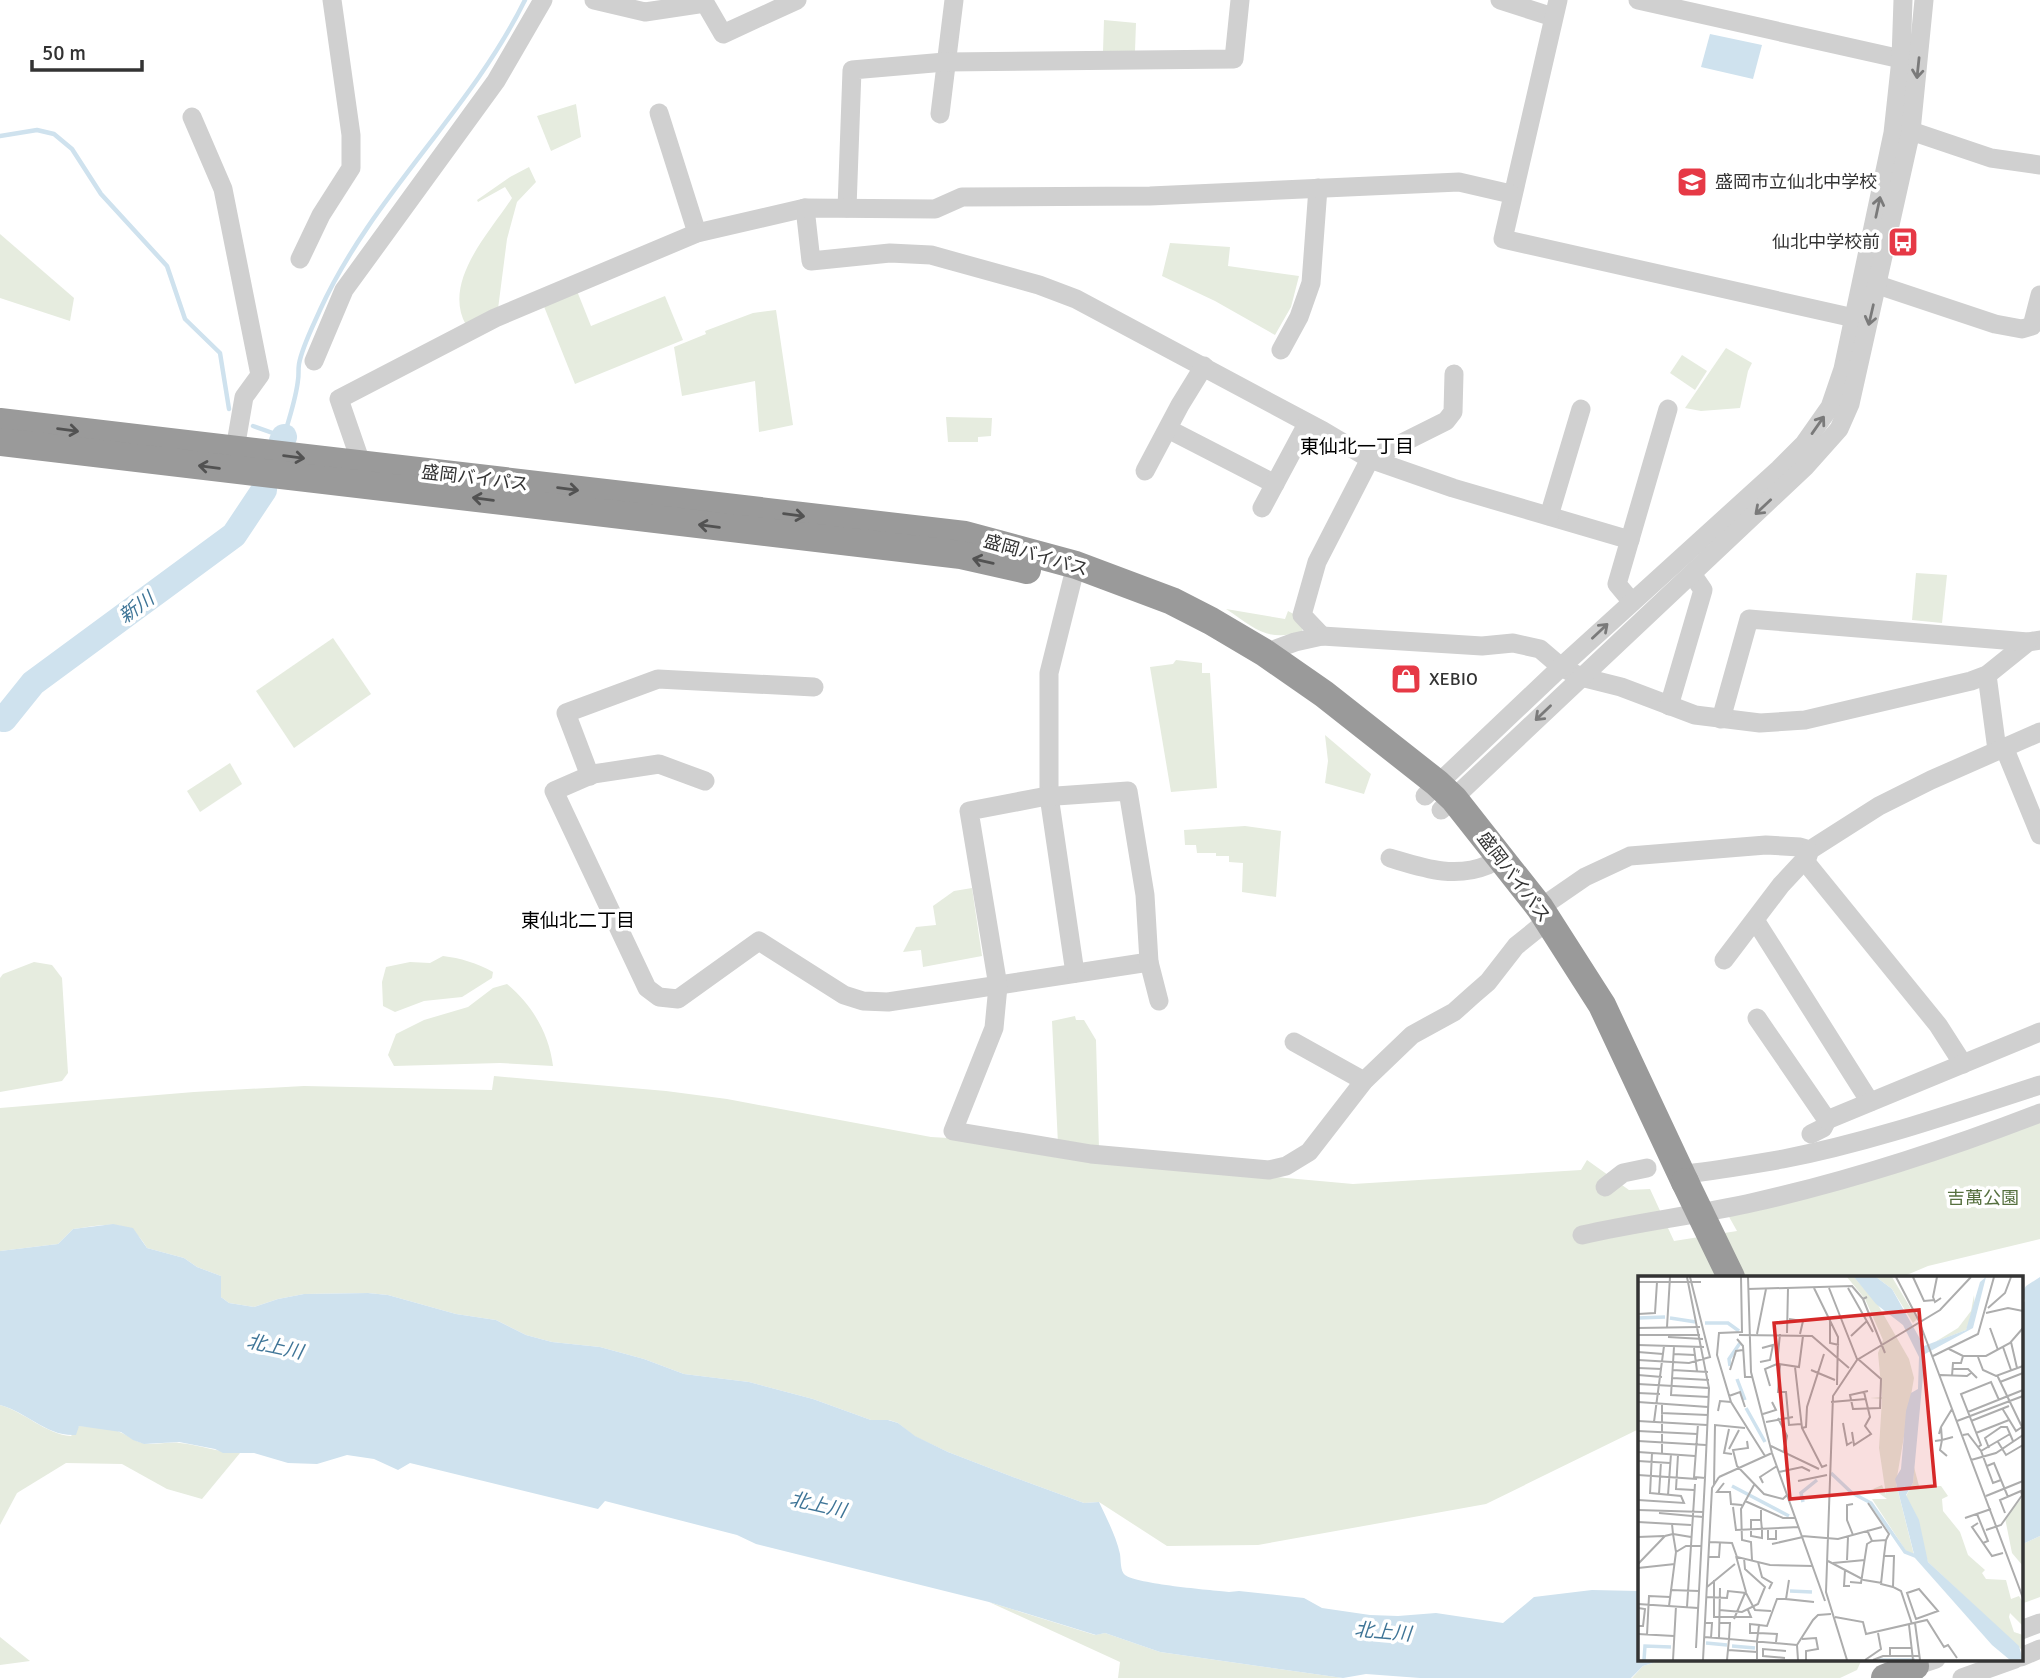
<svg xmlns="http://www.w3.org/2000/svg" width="2040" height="1678" font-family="Signika,'Noto Sans JP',sans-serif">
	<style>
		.green { fill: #e6ecdf }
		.water { fill: #cfe2ee }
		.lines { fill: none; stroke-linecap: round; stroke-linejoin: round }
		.stream { stroke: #cfe2ee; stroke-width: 4.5 }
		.river { stroke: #cfe2ee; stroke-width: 26 }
		.minor { stroke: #d0d0d0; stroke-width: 19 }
		.highway { stroke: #9a9a9a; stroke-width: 28 }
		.highway-bridge { stroke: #9a9a9a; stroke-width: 28 }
		.oneway { stroke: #7a7a7a }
		.oneway2 { stroke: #525252 }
		.labels { text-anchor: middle; stroke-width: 7; stroke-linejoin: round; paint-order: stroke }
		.poi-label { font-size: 18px; fill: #333; stroke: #fff; text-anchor: start }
		.street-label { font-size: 18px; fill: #333; stroke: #fff }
		.park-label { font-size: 18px; fill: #56703f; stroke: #fff }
		.neighbourhood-label { font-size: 19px; fill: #000; stroke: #fff }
		.water-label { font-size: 19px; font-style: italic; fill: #3f7597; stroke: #fff }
		.inset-river { fill: none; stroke: #cfe2ee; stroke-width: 3.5 }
		.inset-road { fill: none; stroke: #adadad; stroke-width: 2 }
		.view { fill: #d62828; fill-opacity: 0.15; stroke: #d62828; stroke-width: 3.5 }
		.inset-edge { fill: none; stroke: #333; stroke-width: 3.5 }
	</style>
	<rect width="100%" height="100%" fill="#fff"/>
	<g class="green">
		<path d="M1104 20 1136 23 1135 51H1103Z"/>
		<path d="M576 104 581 137 551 151 537 116Z"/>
		<path d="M529 167 536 182 517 202 507 239 498 309 466 325C442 282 489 233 512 198L505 187 478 202 477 200 510 177Z"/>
		<path d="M0 234 74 298 70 321 0 298Z"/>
		<path d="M1170 243 1230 247 1228 266 1299 276 1291 307 1275 335 1215 301 1162 276Z"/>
		<path d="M577 291 591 326 665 296 683 340 575 384 543 304Z"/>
		<path d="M776 310 793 425 759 432 755 381 682 396 674 347 706 334 705 331 753 313Z"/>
		<path d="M1726 348 1752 363 1748 371 1740 408 1701 411 1685 408Z"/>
		<path d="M1682 355 1707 371 1695 390 1670 373Z"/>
		<path d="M946 417 992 418 991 436 978 437V442H948Z"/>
		<path d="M1916 573 1947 575 1942 623 1912 620Z"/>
		<path d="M1226 609 1285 619 1288 611 1299 617 1303 629 1301 632C1266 642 1255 628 1226 609Z"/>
		<path d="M333 638 371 694 294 748 256 691Z"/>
		<path d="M1176 660 1202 663V673H1210L1217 788 1171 792 1150 667 1173 664Z"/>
		<path d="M1325 735 1371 774 1364 794 1325 783 1328 761Z"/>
		<path d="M230 763 242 784 200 812 187 791Z"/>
		<path d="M1245 826 1281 831 1276 897 1242 892 1243 863 1229 862V856H1216V853H1197L1196 845H1185L1184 830Z"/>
		<path d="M972 888 982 956 923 967 921 950 903 952 916 927 936 925 933 906 954 891Z"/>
		<path d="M443 956C460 958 477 963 493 972L492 978 462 997 424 1001 395 1012 383 1006 382 982 386 967 410 962 430 963Z"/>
		<path d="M34 962 52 965 62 978 68 1073 62 1081 0 1092V978L3 974Z"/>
		<path d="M507 984C532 1005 549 1033 553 1066L500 1063 394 1066 388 1055 396 1034 424 1020 468 1007 493 988Z"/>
		<path d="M1075 1016 1076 1020H1084L1096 1040 1099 1149 1058 1144 1052 1021Z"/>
		<path d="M494 1076 666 1091 727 1099 931 1137 965 1139 1087 1160 1353 1184 1581 1170 1587 1160 1629 1190 1650 1189 1674 1241 1737 1231 1728 1215 2040 1121V1239L1928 1266 1902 1277H1639V1429L1486 1504 1258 1545 1167 1546 1099 1502 1084 1503 1013 1477 948 1452 914 1436 898 1423 889 1420H871L813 1399 749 1382 684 1374 644 1359 600 1347 552 1342 526 1335 496 1320 456 1314 388 1295 368 1293 304 1294 278 1299 254 1307 229 1303 221 1297V1276L197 1267 184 1258 147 1248C129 1216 104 1225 73 1229L58 1244 0 1251V1108L194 1092 304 1086 492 1090Z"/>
		<path d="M0 1405C25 1412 45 1434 71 1436L79 1426C92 1427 111 1427 122 1433 129 1436 134 1441 142 1443 154 1446 168 1441 180 1443 201 1445 219 1453 240 1453L202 1499 167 1489 122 1464 66 1463 17 1493 0 1525Z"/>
		<path d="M2040 1536V1597L2021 1604V1545Z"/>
		<path d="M989 1602 1095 1635 1105 1633 1160 1652 1343 1678H1118L1120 1662Z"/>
		<path d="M0 1637 30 1661 0 1665Z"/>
		<path d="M1665 1659H1862L1857 1670 1840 1678H1632L1643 1666Z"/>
	</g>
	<g class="water">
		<path d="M1710 34 1762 45 1753 79 1701 67Z"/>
		<path d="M113 1224 133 1228 147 1248 184 1258 197 1267 221 1276V1297L229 1303 254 1307 278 1299 304 1294 368 1293 388 1295 456 1314 496 1320 526 1335 552 1342 600 1347 644 1359 684 1374 749 1382 813 1399 871 1420H888L898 1423 915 1436 948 1452 1013 1477 1084 1503 1099 1502C1107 1519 1116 1536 1120 1554 1121 1560 1120 1571 1125 1575 1137 1584 1210 1590 1229 1592L1239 1591 1304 1598 1322 1608 1370 1615 1398 1616 1436 1613 1503 1623 1534 1597 1592 1590 1639 1591V1659H1665L1643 1666 1631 1678H1420L1366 1674 1343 1678 1160 1652 1105 1633 1096 1635 989 1602 756 1544 737 1535 605 1501 598 1509 410 1463 398 1470 374 1459 347 1455 317 1464 288 1463 254 1453H223L215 1449 179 1442 144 1444 133 1440 121 1432 79 1426 76 1435C47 1437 27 1412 0 1405V1251L58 1244 73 1229Z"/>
		<path d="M2040 1277V1536L2021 1545V1306L2025 1301 2022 1293 2026 1286Z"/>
	</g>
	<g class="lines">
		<g class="stream">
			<path d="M0 136 37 130 54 134 72 149 101 194 167 266 185 319 220 353 229 409"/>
			<path d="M253 426 284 437C289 418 296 399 298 380 299 375 298 370 299 364 302 347 313 326 320 310 372 196 470 112 525 0"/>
		</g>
		<g class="river">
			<path d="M282 441 284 437"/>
			<path d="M4 719 33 683 234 535 264 490"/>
		</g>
		<g class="minor">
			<path d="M594 0 645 12 705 3 723 34 797 0"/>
			<path d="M1500 0 1553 17"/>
			<path d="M1558 0 1503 239 1854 318"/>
			<path d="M1638 0 1901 59"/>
			<path d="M659 113 697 233"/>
			<path d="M940 114 954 0"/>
			<path d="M192 117 223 189 260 375 244 397 235 449"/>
			<path d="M1911 131 1991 158 2040 165"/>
			<path d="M805 208 811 261 890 253 931 255 1039 285 1076 299 1323 431 1370 459 1453 488 1630 540"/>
			<path d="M847 208 852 70 945 62 1234 59 1240 0"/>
			<path d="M300 259 321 215 351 168V135L332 0"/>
			<path d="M1878 285 1995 324 2022 329 2032 326 2040 295"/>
			<path d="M1281 350 1299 317 1311 283 1318 188"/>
			<path d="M314 361 344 290 496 81 543 0"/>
			<path d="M1168 429 1275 484"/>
			<path d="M357 465 358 454 339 399 495 318 697 233 805 208 935 209 962 197 1150 196 1459 182 1511 194"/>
			<path d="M1145 471 1180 405 1204 366"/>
			<path d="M1262 508 1307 424"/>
			<path d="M1549 516 1581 409"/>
			<path d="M1632 602 1617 584 1668 409"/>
			<path d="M1322 636 1302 615 1317 562 1370 459 1446 421 1453 412 1454 374"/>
			<path d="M1265 653 1295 642 1322 636 1482 646 1513 643 1540 649 1561 667 1581 677 1621 687 1695 715 1760 723 1805 720 1971 681 1987 675 2028 642 2040 640"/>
			<path d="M1987 675 1997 750"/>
			<path d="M1669 706 1703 590 1692 574"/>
			<path d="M1721 719 1749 619 2028 642"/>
			<path d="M2004 747 2040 835"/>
			<path d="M590 776 566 713 658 679 814 687"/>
			<path d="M705 781 659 764 593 774 554 791 647 988 659 997 678 999 759 941 844 995 863 1001 888 1002 1149 962"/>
			<path d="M1425 796 1561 667 1779 469 1804 444 1830 407 1843 369 1893 133 1901 59 1903 0"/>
			<path d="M1441 810 1806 466 1839 429 1850 404 1911 131 1924 0"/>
			<path d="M1390 858C1424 868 1454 879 1488 865"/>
			<path d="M1804 860 1938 1025 1963 1064"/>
			<path d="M1540 908 1585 877 1630 856 1766 845 1800 847 1810 850 1879 806 1931 780 2040 732"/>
			<path d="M1755 920 1870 1102"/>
			<path d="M1724 960 1781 885 1808 856 1809 851"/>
			<path d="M1075 973 1049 796V673L1076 565"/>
			<path d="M1159 1001 1149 962 1145 895 1128 791 1042 797 969 811 998 986 994 1028 953 1131 1091 1154 1269 1170 1286 1166 1309 1152 1364 1081 1412 1035 1454 1012 1473 995 1488 982 1516 946 1537 929"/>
			<path d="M1757 1018 1827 1120 1823 1128 1811 1134"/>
			<path d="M1294 1042 1364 1081"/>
			<path d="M1827 1120 2040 1032"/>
			<path d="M1694 1173C1724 1169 1754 1164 1783 1159 1871 1142 1956 1112 2040 1085"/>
			<path d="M1605 1187 1623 1173 1647 1168"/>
			<path d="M1582 1235C1639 1222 1698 1215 1755 1202 1852 1180 1947 1149 2040 1113"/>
			<path d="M2021 1630 2040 1623"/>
			<path d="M2021 1657 2040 1649"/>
			<path d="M1915 1666 1936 1659"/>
			<path d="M1962 1678 2015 1659"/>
		</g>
		<g class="highway">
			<path d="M0 422 965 535 1076 565 1172 601 1211 621 1265 653 1324 694 1437 783 1454 799 1540 908 1602 1005 1685 1182"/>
			<path d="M0 442 961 555 1027 570"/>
			<path d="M1885 1678 1915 1666"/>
		</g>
		<path class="highway-bridge" d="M1685 1182 1731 1277"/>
	</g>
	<defs><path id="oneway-shaft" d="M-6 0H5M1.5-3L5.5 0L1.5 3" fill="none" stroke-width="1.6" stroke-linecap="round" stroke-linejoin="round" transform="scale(1.75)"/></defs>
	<g class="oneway">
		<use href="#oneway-shaft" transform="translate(1918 68) rotate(96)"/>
		<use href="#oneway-shaft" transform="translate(1878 207) rotate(-78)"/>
		<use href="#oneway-shaft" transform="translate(1871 315) rotate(103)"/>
		<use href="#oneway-shaft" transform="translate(1818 425) rotate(-55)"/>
		<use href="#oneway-shaft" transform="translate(1763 507) rotate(137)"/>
		<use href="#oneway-shaft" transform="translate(1600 631) rotate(-43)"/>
		<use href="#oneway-shaft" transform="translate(1543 713) rotate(136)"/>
	</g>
	<g class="oneway2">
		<use href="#oneway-shaft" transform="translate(68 430) rotate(7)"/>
		<use href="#oneway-shaft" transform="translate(294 457) rotate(7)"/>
		<use href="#oneway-shaft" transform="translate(209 467) rotate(-173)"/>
		<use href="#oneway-shaft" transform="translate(568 489) rotate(7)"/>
		<use href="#oneway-shaft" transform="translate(483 499) rotate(-173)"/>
		<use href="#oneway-shaft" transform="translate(794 515) rotate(7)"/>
		<use href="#oneway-shaft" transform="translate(709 526) rotate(-173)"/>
		<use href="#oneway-shaft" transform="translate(983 561) rotate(-167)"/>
	</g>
	<defs>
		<g id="school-square" transform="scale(1.575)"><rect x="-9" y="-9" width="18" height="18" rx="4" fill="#e63946" stroke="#fff"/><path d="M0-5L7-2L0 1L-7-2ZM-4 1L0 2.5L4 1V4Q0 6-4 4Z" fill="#fff"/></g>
		<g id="bus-square" transform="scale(1.575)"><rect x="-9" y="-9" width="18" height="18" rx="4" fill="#e63946" stroke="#fff"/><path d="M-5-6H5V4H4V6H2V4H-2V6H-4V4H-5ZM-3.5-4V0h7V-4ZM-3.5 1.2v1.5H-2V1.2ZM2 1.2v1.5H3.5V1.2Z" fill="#fff"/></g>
		<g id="shop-square" transform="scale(1.575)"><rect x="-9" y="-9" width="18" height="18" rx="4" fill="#e63946" stroke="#fff"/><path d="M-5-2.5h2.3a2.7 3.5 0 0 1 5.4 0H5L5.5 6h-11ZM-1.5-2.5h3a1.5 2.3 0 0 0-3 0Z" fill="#fff"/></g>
	</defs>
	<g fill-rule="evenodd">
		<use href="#school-square" x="1692" y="182"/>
		<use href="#bus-square" x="1903" y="242"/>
		<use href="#shop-square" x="1406" y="679"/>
	</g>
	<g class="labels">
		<g class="poi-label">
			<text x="1715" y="188">盛岡市立仙北中学校</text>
			<text x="1880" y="248" text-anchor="end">仙北中学校前</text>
			<text x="1429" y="685">XEBIO</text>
		</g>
		<g class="street-label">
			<text transform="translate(475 478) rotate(7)" y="6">盛岡バイパス</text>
			<text transform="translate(1036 555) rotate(16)" y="6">盛岡バイパス</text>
			<text transform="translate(1514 877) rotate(53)" y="6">盛岡バイパス</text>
		</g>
		<g class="park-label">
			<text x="1983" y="1204">吉萬公園</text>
		</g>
		<g class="neighbourhood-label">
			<text x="1357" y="453">東仙北一丁目</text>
			<text x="578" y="927">東仙北二丁目</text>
		</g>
		<g class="water-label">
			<text transform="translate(136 607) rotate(-36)" y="7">新川</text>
			<text transform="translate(275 1346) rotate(12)" y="7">北上川</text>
			<text transform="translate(818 1504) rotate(13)" y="7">北上川</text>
			<text transform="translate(1383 1631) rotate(5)" y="7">北上川</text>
		</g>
	</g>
	<g transform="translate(1638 1276)">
		<rect width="385" height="385" fill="#fff"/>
		<path d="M209 1H216L240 29 271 83 276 102 258 207 276 279 268 275 234 223H249L235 213 244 209 248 219 241 172 244 123 232 122 244 121 240 77 245 64 227 23ZM238 1H254L279 43 275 47 254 13ZM336 19 337 33 328 54 297 66 320 52 333 35ZM276 191 281 210H303L310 220 304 223 305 235 322 256 330 279 347 294 344 297 348 303 368 304 373 323 381 320 385 327V350L372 337 371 341 376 356 385 359V375L290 286 268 220 275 207ZM385 221V290L374 277 367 242Z" fill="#e6ecdf"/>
		<path d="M216 1H238L254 13 286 70 328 54 342 6 348 1 335 52 287 78 275 207 268 219 281 244 290 286 381 370 385 384H372L354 369 277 282 257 203 263 193 268 135 273 117 280 113 281 81 265 49 238 28Z" fill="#cfe2ee"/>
		<path class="inset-river" d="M0 42 27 41M32 42 58 46M67 47H90L101 55M92 90 91 83 102 67M99 103 107 124M108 132 127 166M193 197 214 217M94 210 151 240M216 218 233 227 267 276 280 281M165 226 163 217 179 204M152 315 174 316M68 367 89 369M94 370 117 372M6 384 7 370 33 371M241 384H277"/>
		<path class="inset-road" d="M49 1 71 112 67 202 56 201 60 148M103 1 104 56 81 57 79 79 93 126 127 180M110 1 113 96 134 177 187 325M258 1 281 45M275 1 286 25 297 24M299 1 295 21 297 26 303 22M0 6H63M176 12 200 61 199 109M191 12 219 83M210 12 235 56M110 13 214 10 225 23 229 21M225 23 247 77M350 32 367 17 373 1M348 37 370 32 385 35M0 38 17 37 19 6M151 43 165 45 162 58M192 43V67L201 69M281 45 385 322M29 51 32 1M0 52 62 51M352 52 360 74M149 57 150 12M119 58 128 13M0 59H62M101 59 174 60 211 92M213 60 229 45M30 61 65 63M99 63 105 70 107 101H114M373 66 379 92M0 69 66 71M36 71 33 119 71 121M365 71 373 94M56 72 59 95M311 73 325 80H348L372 67 385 52M0 76 25 78M35 78 57 79M295 80 340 58 356 1M340 81 345 94 358 100 385 90M220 83 243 103 242 132 215 133 212 119 230 115M0 84 51 87 72 81 52 1M122 86 132 84 135 69 124 72M141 88 161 91 165 60M142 89 140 116H148L151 149 163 148M157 91 164 152 184 191 189 189M0 92 24 93M315 93H330L339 102M34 94 70 96M92 94 98 75 105 74M173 94 197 104M0 99 24 101M302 99 329 100 333 97M359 99 385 153M314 100 315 87H323L325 80M34 102 71 104M362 106 385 97M0 108 71 112M132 110 127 93 139 88 142 58M0 117 22 118M91 120 102 116 107 131M0 126 70 131M193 126 228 123M24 128V177M364 132 378 155 384 151M80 135 82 125 93 126M330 136 385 114M23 137 70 139M125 138 138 134 134 126M140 142 149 160 146 175M0 145 69 149M319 145 385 120M333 145 371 130M16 146 26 70M128 146 155 141M205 147 209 169 214 166M303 151 314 133M164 152 168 151 169 131 186 78M91 153 86 177 94 178M0 155 59 158M214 156 216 169 233 158 227 150 232 141 226 116M338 157 371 144M301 158 303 151 304 164 315 161M325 159 330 158 343 175 355 207 363 204M0 165 68 169M109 165 110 172 95 174 99 190 126 218 145 223 149 219M297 165 304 164 302 174 309 180M360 166 368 179 385 169M133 170 181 193M340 171 343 169 323 118 353 106 361 124M351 172 347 162 363 151H369L375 165M91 173 101 154M343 175 372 158M0 176 57 180M40 179 38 213 56 214M333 184 358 177 385 159M0 185 32 187M349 190 356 187 370 221M141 196 164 191 172 195M0 199 59 203M81 201 134 177M160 205 189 199M86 207 79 216H92L93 228 104 229M125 207 122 201 139 190M76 209 77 149 107 152M12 218 14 177M21 218 23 186M30 219 33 178M348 220 385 205M0 224 46 227 43 220 12 217M107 225 145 242H158M230 227 251 258 248 264M95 231 98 254 161 251M0 234 65 236M123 234V244L124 254V262L113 260V244H123M21 237 65 241M367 237 362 224 383 215 384 219M339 238 350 265 345 267M327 242 353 233M0 246 53 249M340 247 334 251 354 280 365 277M130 254V263H138V254M229 254 234 265 248 264 246 280H256L255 311 263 315 274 348M348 254 363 249 385 218M215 259 209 244V229L215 228M164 260 200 263 244 251M0 261 26 260M72 266 94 267 99 281 132 289 175 290M134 268 165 261M38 276 48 270H63M98 280 108 316M246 280 243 308 255 311M70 281H81L82 266M114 284 113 266 104 264 103 233 116 209M209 284 210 261M190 285 226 304 244 307M120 286 124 301 134 307 131 313M195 287 227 284M0 288 27 260 35 258 34 248M0 292 37 288M207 294 206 310H212M76 304V341H113L110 334M151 304 148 323 176 326M212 306 223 307 229 268 234 265M69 311 97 288M281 313 300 335 278 343 269 317ZM32 314 61 315M68 321 89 322 90 315 108 317 117 334 133 335M0 328 60 332M31 330 38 276 35 258 53 261M49 331 57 208M0 332 7 333 5 350H0M81 334 104 336 120 328 127 311 107 293 106 282M197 341 225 346 228 358 289 344 306 371 310 369 319 382M96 343 107 317M67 347H74L73 362M277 347 282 384M121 349 129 350 139 323H148M271 349 275 384M0 358 36 360M9 359 11 320 32 321M66 361 91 363 92 347H82M81 362 82 312M164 363 178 362 180 373 168 375V384M58 372 67 202M90 374 119 376M252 380V372H274M147 382 125 380V373L148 375M119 383V365L121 349 112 348V357H120L139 358 138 366M35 384 38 330M65 384 74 212 81 201M89 384 91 363 159 369M160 384 159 369 175 344 180 339 193 338M209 384 188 316 195 120 219 84 302 34 333 1M227 384 243 373 240 357M235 384 245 380H281"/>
		<path class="view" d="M281 34 297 210 152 223 136 47Z"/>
		<rect width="385" height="385" class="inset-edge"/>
	</g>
	<path d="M32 60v10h110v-10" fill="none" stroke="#333333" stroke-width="3.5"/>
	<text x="42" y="60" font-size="21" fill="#333333" stroke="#ffffff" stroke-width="5" paint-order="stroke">50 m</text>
</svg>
